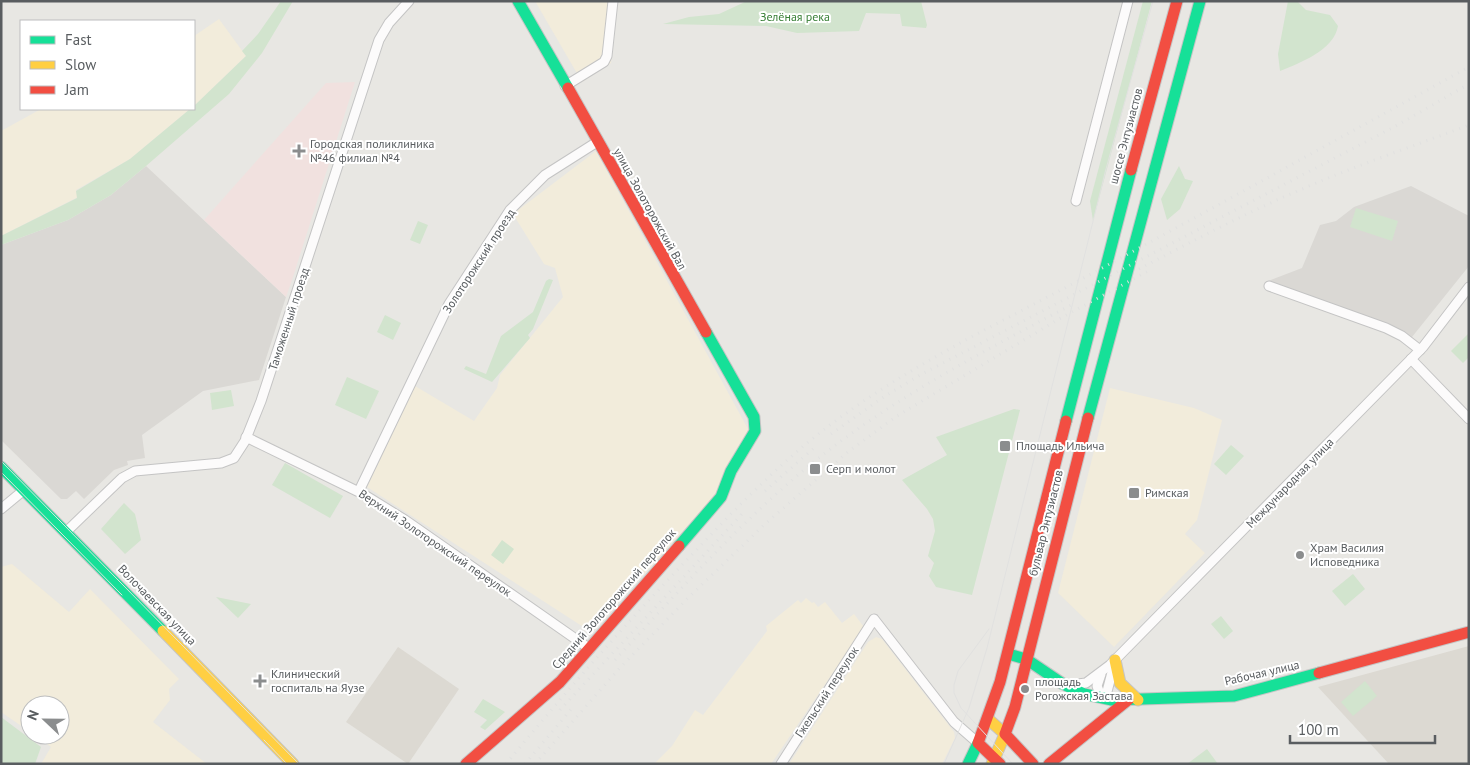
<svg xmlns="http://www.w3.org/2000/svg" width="1470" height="765" font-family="'PT Sans',sans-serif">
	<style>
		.commercial { fill: #f2ecdb }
		.industrial { fill: #dad8d4 }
		.education { fill: #dcd9d2 }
		.medical { fill: #f1e1df }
		.green { fill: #d2e4ce }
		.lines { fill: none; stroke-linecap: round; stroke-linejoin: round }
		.street-casing { stroke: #c4c4c4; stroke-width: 11 }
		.fast-casing { stroke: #c5c5c5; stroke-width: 13 }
		.slow-casing { stroke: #c5c5c5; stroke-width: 13 }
		.jam-casing { stroke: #c5c5c5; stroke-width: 13 }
		.street { stroke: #fcfbfb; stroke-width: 9 }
		.fast { stroke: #16e098; stroke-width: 11 }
		.slow { stroke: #ffcf43; stroke-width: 11 }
		.jam { stroke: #f24e42; stroke-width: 11 }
		.tram { stroke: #e1e1e0; stroke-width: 1 }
		.rail { stroke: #e1e1e0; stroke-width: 3; stroke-dasharray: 1 6; stroke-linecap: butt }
		.poi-dot { fill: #8b8d8e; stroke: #fff; stroke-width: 2 }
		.labels { text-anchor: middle; stroke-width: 4; stroke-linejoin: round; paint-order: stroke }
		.park-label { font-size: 12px; fill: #3a8038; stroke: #fff }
		.street-label { font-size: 12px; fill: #595d60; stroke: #fff }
		.poi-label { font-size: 12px; fill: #595d60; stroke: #fff; text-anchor: start }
	</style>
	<rect width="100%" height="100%" fill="#e8e7e3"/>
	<g class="commercial">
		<path d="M535 1H617L611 63 582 82Z"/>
		<path d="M219 19 246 56 194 106V36Z"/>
		<path d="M41 109H190L130 159 76 190 78 197 1 236V131Z"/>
		<path d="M596 151 748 429 746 441 728 464 717 493 594 630H588L367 487 415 386 474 421 497 388 500 375 563 297 555 268 544 264 513 214Z"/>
		<path d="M1110 388 1194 408 1222 420 1197 520 1185 534 1205 553 1114 647 1058 593Z"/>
		<path d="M12 564 69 612 90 589 179 679 169 689 170 700 153 722 207 764H41L51 747 34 735H60V705H30V732L1 712V567Z"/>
		<path d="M806 598 812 603 814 602 818 607 825 602 842 623 854 614 864 627 771 764H654L672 746 695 710 703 715 767 631 766 626 798 600 801 603Z"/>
		<path d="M876 637 882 639 954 732 955 738 942 764H789L868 642Z"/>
	</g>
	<g class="industrial">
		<path d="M146 166 286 297 259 380 203 391 142 435 145 458 127 461 128 465 114 470 84 499 76 491 67 499H61L1 440V245L68 220 111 195Z"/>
		<path d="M1411 186 1469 216V266L1412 337 1347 310 1268 281 1302 268 1320 225 1336 221 1354 207Z"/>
	</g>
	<g class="education">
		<path d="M1469 646V764H1389L1318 687Z"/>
		<path d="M398 647 459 689 408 764 346 722Z"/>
	</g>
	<path class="medical" d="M355 82 292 280 286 297 204 220 326 83Z"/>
	<g class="green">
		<path d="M281 1H293L262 53 229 94 146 166 111 195 68 220 1 245V236L77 198 76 191 130 159 190 109H194V106L246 56 242 51 258 34Z"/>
		<path d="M747 1H921L927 25 926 28 902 26 900 14 866 13 859 31 797 33 766 26 663 24 689 17 719 14Z"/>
		<path d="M1143 1H1152L1093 221 1090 201Z"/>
		<path d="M1288 1H1297L1306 10 1330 15 1338 26C1334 50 1300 63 1280 71L1278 54Z"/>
		<path d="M1179 166 1185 179 1193 181 1180 209 1167 220 1161 199Z"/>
		<path d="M1356 208 1398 221 1392 241 1350 227Z"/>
		<path d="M418 221 428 225 420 244 410 240Z"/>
		<path d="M549 279 553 280 533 329 528 335 530 338 492 382 464 369 466 366 486 374 501 336 533 312 546 281Z"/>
		<path d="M385 315 401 323 393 340 377 332Z"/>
		<path d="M1469 333V357L1463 363 1451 351Z"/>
		<path d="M347 377 379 391 366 419 335 405Z"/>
		<path d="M231 390 234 406 212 410 210 393Z"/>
		<path d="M1014 409 1020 410 972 595 936 587 929 576 934 563 928 556 935 531 933 519 927 509 902 480 947 455 936 437Z"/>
		<path d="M1231 445 1244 456 1226 475 1214 464Z"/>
		<path d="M285 463 343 496 330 518 272 485Z"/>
		<path d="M124 503 135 514 141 540 125 554 101 529Z"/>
		<path d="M502 540 514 549 503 564 491 555Z"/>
		<path d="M1353 574 1365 589 1345 606 1332 591Z"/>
		<path d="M216 597 251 604 238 618Z"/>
		<path d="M1221 616 1233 631 1224 639 1211 624Z"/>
		<path d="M1365 681 1377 696 1353 716 1341 702Z"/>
		<path d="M483 699 505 712 485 730 480 727 487 720 474 712Z"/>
		<path d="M1 717 41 747 35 764H1Z"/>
		<path d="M1207 749 1218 764H1187Z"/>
	</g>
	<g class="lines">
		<g class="street-casing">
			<g id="street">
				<path d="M565 86 604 62 607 56 613 1"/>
				<path d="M1076 201 1128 1"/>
				<path d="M1269 286 1386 328 1402 336 1420 350"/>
				<path d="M1411 359 1469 419"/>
				<path d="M246 437 363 494 405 520 590 649"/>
				<path d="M359 491 449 304 510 210 545 175 597 142"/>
				<path d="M1 509 24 490"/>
				<path d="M66 532 122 478 135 471 221 463 234 458 245 441 261 401 379 40 389 23 409 1"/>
				<path d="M1101 674 1097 686 1101 696 1105 699 1114 665"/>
				<path d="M1069 685 1086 683 1110 665 1423 347 1469 287"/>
				<path d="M781 764 874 619 954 722 978 743"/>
			</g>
		</g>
		<g class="fast-casing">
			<g id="fast">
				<path d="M518 1 568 88"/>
				<path d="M1088 418 1200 1"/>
				<path d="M1066 421 1131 170"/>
				<path d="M1 467 163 631"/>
				<path d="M679 546 721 497 731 471 755 431 754 417 706 332"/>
				<path d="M1008 654 1026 659 1063 684 1084 694 1112 700 1234 696 1319 673"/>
				<path d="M968 764 978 743"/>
			</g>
		</g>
		<g class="slow-casing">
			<g id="slow">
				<path d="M163 631 293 764"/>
				<path d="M1115 660 1120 683 1138 700"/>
				<path d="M988 719 1005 734 992 764"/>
			</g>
		</g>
		<g class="jam-casing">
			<g id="jam">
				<path d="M568 88 706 332"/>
				<path d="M1131 170 1177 1"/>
				<path d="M1319 673 1469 632"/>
				<path d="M466 764 560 682 679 546"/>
				<path d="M1000 764 978 743 1000 682 1066 421"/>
				<path d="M1033 764 1005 734 1015 707 1088 418"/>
				<path d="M1049 764 1128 700"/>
			</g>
		</g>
		<use href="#street" class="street"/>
		<use href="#fast" class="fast"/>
		<use href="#slow" class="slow"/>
		<use href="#jam" class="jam"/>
		<g class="tram">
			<path d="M1 461 299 764"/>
			<path d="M1 472 122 595"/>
			<path d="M989 629 958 671 954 685V693L961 708 1013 764"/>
			<path d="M264 740 287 764"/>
			<path d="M944 764 969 708 987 648 1106 169 1153 1"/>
		</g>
		<g class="rail">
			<path d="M1139 269C1191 242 1242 215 1295 192 1352 167 1411 147 1469 125"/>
			<path d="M831 434 885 396 922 374 1394 127 1469 84"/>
			<path d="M765 491 814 448"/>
			<path d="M615 660C677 593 739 523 810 465 890 400 980 353 1071 305"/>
			<path d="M560 710 742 514"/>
			<path d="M506 764C563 695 621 629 682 565 725 520 768 474 817 435 902 368 998 324 1093 273 1219 205 1343 136 1469 67"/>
			<path d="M525 764 573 707"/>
			<path d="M535 764 619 669 687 599 765 524 849 451 897 416 1059 319 1152 269"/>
		</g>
	</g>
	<g class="poi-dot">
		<path d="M296.5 143.5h5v5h5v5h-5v5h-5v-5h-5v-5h5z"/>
		<rect x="999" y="440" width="12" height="12" rx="2.5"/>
		<rect x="809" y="463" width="12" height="12" rx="2.5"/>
		<rect x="1128" y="487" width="12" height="12" rx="2.5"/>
		<circle cx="1300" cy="555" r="5"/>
		<path d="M257.5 673.5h5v5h5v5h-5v5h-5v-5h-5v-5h5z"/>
		<circle cx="1025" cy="689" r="5"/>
	</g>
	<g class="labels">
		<g class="park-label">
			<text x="795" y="21">Зелёная река</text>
		</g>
		<g class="street-label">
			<text transform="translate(1126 136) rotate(-75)" y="4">шоссе Энтузиастов</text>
			<text transform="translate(650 209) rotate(61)" y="4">улица Золоторожский Вал</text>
			<text transform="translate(479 261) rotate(-57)" y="4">Золоторожский проезд</text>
			<text transform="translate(289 319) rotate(-72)" y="4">Таможенный проезд</text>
			<text transform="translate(1290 483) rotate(-46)" y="4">Международная улица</text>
			<text transform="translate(1046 523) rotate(-76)" y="4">бульвар Энтузиастов</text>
			<text transform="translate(435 543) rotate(34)" y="4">Верхний Золоторожский переулок</text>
			<text transform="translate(614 599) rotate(-49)" y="4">Средний Золоторожский переулок</text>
			<text transform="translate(157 605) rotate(46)" y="4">Волочаевская улица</text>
			<text transform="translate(1262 673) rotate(-13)" y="4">Рабочая улица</text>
			<text transform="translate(827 692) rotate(-57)" y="4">Гжельский переулок</text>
		</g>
		<g class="poi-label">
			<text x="310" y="148">Городская поликлиника<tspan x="310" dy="14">№46 филиал №4</tspan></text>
			<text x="1016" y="450">Площадь Ильича</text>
			<text x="826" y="473">Серп и молот</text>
			<text x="1145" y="497">Римская</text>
			<text x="1310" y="552">Храм Василия<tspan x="1310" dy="14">Исповедника</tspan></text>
			<text x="271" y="678">Клинический<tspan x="271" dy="14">госпиталь на Яузе</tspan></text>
			<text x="1035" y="686">площадь<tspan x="1035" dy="14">Рогожская Застава</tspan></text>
		</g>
	</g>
	<rect width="1470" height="765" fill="none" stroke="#595d60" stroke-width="5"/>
	<rect x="20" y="20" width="175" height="90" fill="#ffffff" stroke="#bdbebf"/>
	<rect x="30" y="36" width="25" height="8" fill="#16e098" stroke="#bdbebf"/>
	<text x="65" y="45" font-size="15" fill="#595d60">Fast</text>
	<rect x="30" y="61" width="25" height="8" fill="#ffcf43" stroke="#bdbebf"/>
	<text x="65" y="70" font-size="15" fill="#595d60">Slow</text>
	<rect x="30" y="86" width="25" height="8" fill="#f24e42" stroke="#bdbebf"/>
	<text x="65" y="95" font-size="15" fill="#595d60">Jam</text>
	<g transform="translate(45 720) rotate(292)"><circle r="24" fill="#ffffff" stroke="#bdbebf"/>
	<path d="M0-4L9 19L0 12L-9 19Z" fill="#8b8d8e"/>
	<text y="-8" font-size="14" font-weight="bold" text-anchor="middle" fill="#595d60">N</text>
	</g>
	<path d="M1290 735v8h145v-8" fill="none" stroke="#595d60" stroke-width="2.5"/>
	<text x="1298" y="735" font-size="15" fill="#595d60" stroke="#ffffff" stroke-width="4" paint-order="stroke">100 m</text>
</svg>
